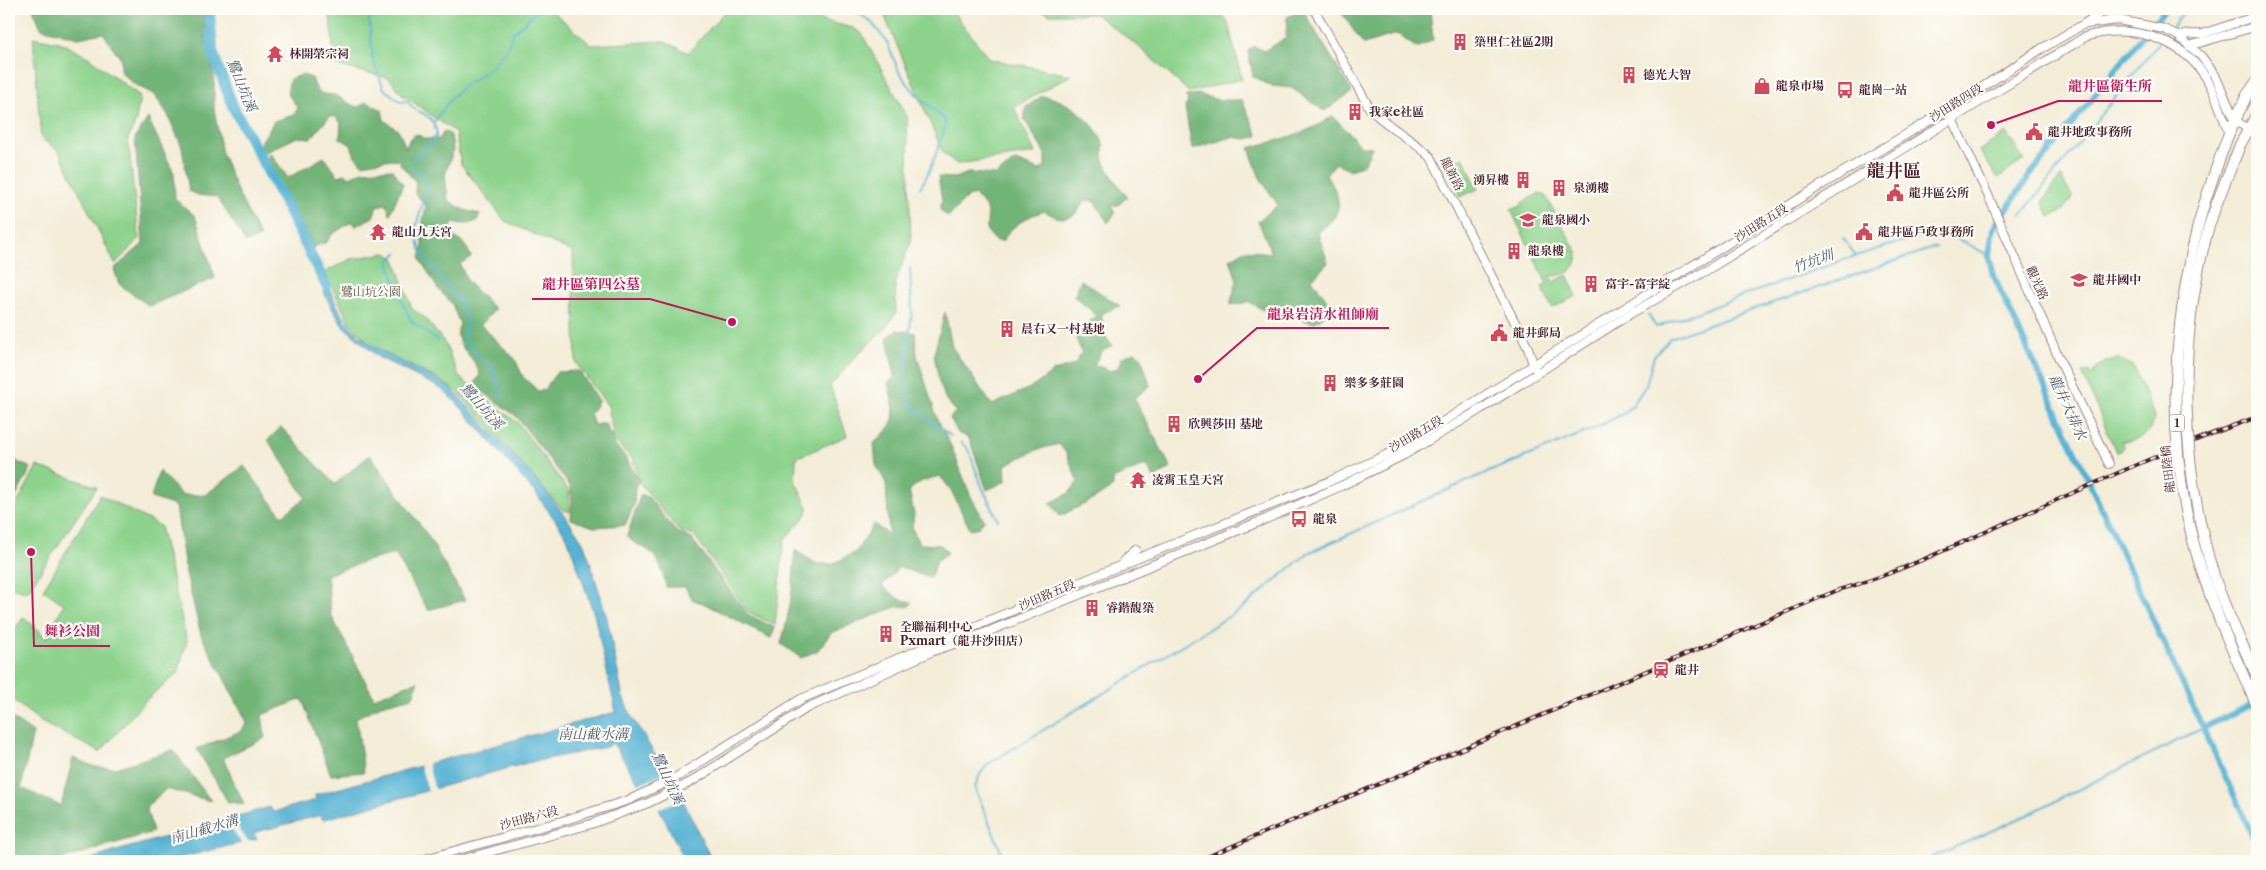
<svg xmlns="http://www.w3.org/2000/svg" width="2266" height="870" font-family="'Libre Caslon Text','Noto Serif TC',serif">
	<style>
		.green { fill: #8cd28c; stroke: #6b785c }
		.forest { fill: #71b478; stroke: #5e6a52 }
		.water { fill: #55b2d3; stroke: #50687f }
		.pier { fill: #f3ecd7 }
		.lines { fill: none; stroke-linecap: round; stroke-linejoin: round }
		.stream { stroke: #55b2d3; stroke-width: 2 }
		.canal { stroke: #55b2d3; stroke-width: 6 }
		.river { stroke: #55b2d3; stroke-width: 11 }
		.tertiary-casing { stroke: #9e8681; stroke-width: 10 }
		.primary-casing { stroke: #9e8681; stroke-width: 12 }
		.tertiary { stroke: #fff; stroke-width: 8 }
		.primary { stroke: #fff; stroke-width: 10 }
		.rail-casing { stroke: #4a1f2b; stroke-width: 4 }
		.rail { stroke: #fdfcf7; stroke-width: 2; stroke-dasharray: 5.5; stroke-linecap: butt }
		.primary-bridge-casing { stroke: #9e8681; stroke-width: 12; stroke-linecap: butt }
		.primary-bridge { stroke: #fff; stroke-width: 10 }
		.labels { text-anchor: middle; stroke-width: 4.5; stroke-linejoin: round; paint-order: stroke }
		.shield { fill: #fdfcf7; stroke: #806168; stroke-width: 1 }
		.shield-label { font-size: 11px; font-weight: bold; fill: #4a1f2b }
		.poi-label { font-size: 12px; font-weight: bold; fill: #4a1f2b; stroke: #fdfcf7; text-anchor: start }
		.street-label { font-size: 12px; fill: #4a1f2b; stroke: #fdfcf7 }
		.park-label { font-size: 12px; fill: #5e5548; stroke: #fdfcf7 }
		.water-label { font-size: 14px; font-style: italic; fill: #4e5a6e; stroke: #fdfcf7 }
		.district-label { font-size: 18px; font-weight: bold; fill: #4a1f2b; stroke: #fdfcf7 }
		.leader { fill: none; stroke: #c2185b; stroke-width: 2 }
		.callout-dot { fill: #c2185b; stroke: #fdfcf7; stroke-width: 2 }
		.callout-label { font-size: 14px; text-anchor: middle; font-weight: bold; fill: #c2185b; stroke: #fdfcf7; stroke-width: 4.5; stroke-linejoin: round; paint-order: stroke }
	</style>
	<rect width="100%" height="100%" fill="#fdfcf7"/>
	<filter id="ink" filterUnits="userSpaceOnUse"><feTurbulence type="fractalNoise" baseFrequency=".02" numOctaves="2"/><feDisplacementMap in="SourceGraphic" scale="10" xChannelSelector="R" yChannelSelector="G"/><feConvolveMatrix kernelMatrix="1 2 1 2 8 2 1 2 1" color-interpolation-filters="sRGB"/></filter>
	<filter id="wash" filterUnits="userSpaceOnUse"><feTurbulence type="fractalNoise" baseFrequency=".0096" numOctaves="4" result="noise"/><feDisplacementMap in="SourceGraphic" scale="20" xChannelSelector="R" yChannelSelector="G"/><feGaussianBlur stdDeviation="1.12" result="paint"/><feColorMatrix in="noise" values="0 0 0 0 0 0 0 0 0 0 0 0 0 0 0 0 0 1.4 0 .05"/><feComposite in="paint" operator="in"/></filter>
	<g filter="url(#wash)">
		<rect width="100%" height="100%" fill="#f3ecd7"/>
		<g class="green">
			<path d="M323 9H550L591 45 665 41 688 53 727 9H803L820 20 853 28 862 34 907 116 911 241 895 282 896 313 883 331 858 354 830 386 847 436 796 458 795 481 808 507 807 514 784 540 775 625 747 611 695 536 680 532 639 482 633 460 614 440 608 406 576 363 573 252 505 221 461 164 455 132 403 95 389 78 335 65 330 17Z"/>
			<path d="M877 9H951L989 59 1071 75 1014 107 1035 153 957 164 943 153 882 10Z"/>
			<path d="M1037 9H1219L1228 23 1242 79 1189 92 1138 46 1095 14H1049Z"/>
			<path d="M33 37 59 42 88 57 140 96 136 121 128 139 139 239 115 264 59 151 41 138Z"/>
			<path d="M2006 133 2024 160 1998 178 1979 151Z"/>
			<path d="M1463 157 1478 189 1460 197 1445 165Z"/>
			<path d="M2061 177 2072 197 2064 210 2050 217 2042 202Z"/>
			<path d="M1538 194 1545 195 1578 254C1577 272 1564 275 1550 276L1553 282 1567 275 1577 296 1552 308 1542 287 1547 284 1511 210 1518 207 1519 208 1523 202Z"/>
			<path d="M386 253 395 259 412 309 425 318 444 342 460 378 518 423 569 491 570 512 562 509 458 392 438 379 376 350 350 324 325 272 351 259Z"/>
			<path d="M2119 359 2134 367 2154 416C2152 434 2138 443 2121 441L2124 448 2116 452 2082 373 2089 371 2091 376C2098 364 2106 360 2119 359Z"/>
			<path d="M37 466 97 487 27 592 9 586V519Z"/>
			<path d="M100 495 160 526 187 641 177 674 146 700 100 752 41 722 9 697V636L24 617 47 638 64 604 43 590Z"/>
		</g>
		<g class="forest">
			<path d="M33 9H203L205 36 214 75V109L222 154 238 193 260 237 246 243 217 197 198 195 189 191 182 147 168 115 155 95 132 83 121 72V59L103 33 79 38 41 28Z"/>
			<path d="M1339 9H1430L1433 40 1417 48 1397 34 1363 44Z"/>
			<path d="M1303 10 1352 92 1324 111 1292 88 1271 86 1253 76 1248 51 1254 46 1264 51 1286 38 1287 17Z"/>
			<path d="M302 75 312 78C319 102 325 90 339 97 346 101 350 105 358 107L367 102 382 110 384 120 399 131 406 148 410 138 417 134 425 139H440L444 131 451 135 453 151 445 175 448 200 464 210 480 214 477 221 468 224 452 223 450 234 465 244 471 257 460 264 467 281 495 309 481 325 515 359 523 377 538 391 544 390 557 372 579 371 599 401 590 414 594 425 605 423 615 446 624 455 639 480 635 487 634 505 625 525 594 527 571 519 572 500 570 486 517 417 474 385 480 375C476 355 450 346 460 324L452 304 438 289 420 259 423 245 420 237 426 206 415 193 416 182 400 164 401 161 391 159 362 164 355 156 351 145 340 138 341 123 336 117 330 116 311 138 297 137 262 154 259 146 274 121 294 115 298 108 287 93 290 79Z"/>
			<path d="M1197 94 1219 100H1242L1258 136 1247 139 1232 137 1192 149 1185 107 1188 102 1186 96Z"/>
			<path d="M1042 96C1065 98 1093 119 1102 141 1105 148 1102 154 1104 160 1109 174 1119 185 1127 197L1118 205 1111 206 1115 213 1108 223 1094 201 1085 200C1081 204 1079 211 1075 214 1065 222 1053 217 1045 211 1029 215 1010 226 1003 241H996L987 231C987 210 991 212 975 195L968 197 948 217 940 210 942 200 938 177 955 178 968 173 996 175 1015 161 1039 170 1045 167V154L1024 119 1026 107Z"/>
			<path d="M1333 116 1361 146 1372 147 1365 163 1351 170 1336 163 1326 175C1334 186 1343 202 1335 216 1332 222 1323 228 1318 233L1328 263 1312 279 1327 300 1323 307 1324 316 1314 323 1302 320 1289 308 1271 314 1249 302 1230 305 1237 280 1230 259 1245 250 1272 253 1258 221 1278 205 1260 178 1249 148C1278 140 1308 134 1333 116Z"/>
			<path d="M148 118 174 173 175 199 195 216 215 278 149 306 119 284 114 269 143 244 135 138Z"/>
			<path d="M271 154 288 178 324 157 338 176 346 174 350 177 362 171 392 169 403 184 390 214 386 204 377 206 373 217 356 226 351 222 331 235 327 242 313 247 266 158Z"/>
			<path d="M1081 280 1120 306 1101 314 1107 339 1113 345 1103 350 1094 364 1110 371 1118 368 1121 358 1134 352 1141 356 1150 386 1134 398 1171 468 1154 478 1146 465 1113 479V487L1091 501 1060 516 1050 503 1068 494 1078 482 1067 454 1059 444 1036 450 1005 465 1006 481 987 490 969 438 958 433 950 418 956 411 946 400 939 382 934 354 945 312 952 347 992 405 1034 386 1054 371 1074 365 1082 353 1075 336 1096 315 1074 296Z"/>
			<path d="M897 330 915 333 917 356 937 419 951 446 971 497 984 520 979 527 970 529 951 490 940 476 922 481 909 490 914 514 912 528 919 544 941 545 948 553 937 560 930 578 899 567 882 586 899 599 912 603 908 607 898 606 831 633 818 650 801 658 781 644C790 612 794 583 795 550L817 564H832L856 552 874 524 889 535 886 483 876 465 874 443C900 421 895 414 888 383L895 376 887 338Z"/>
			<path d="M281 427 335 484 370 455 428 536 465 600 428 610 395 554 366 561 327 575 331 615 374 698 418 681 413 697 381 705 356 718 364 772 331 775 302 699 262 715 265 738 223 758 244 804 228 802 197 749 241 731 247 722 201 635 185 569 176 506 151 498 159 471 182 495H205L244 466 282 516 306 498 268 440Z"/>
			<path d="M9 458 31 468 9 510Z"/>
			<path d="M641 494 649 498 676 532 692 539 747 614 775 628 771 638 703 603 693 600 685 587H666C663 572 659 555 643 547 635 543 633 543 627 536Z"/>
			<path d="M9 716 33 733 21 788 61 806 73 758 95 767 115 768 173 750 211 801 166 789 146 807 153 832 55 861H9Z"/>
		</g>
		<path class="water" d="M320 272C332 288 336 310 349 325 372 353 423 369 453 390L545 491 566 517 583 542 589 558 607 618 623 698 632 717 683 800 712 861H685L661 812 637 781 613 743 606 747 527 763 325 819 323 820 321 816H317L253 833 257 839 167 861H85L120 850 270 807 273 812 316 800 315 795 616 712 594 614 567 537 537 495 456 402 440 388 378 357 342 325 327 299 320 280Z"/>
		<g class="pier">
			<path d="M430 762 428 765 434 787 437 790 427 793 428 790 420 765Z"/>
			<path d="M668 771 684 798 660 808 658 811 637 785Z"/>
			<path d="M234 816 233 820 246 839 250 842 240 844 241 842 224 819Z"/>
		</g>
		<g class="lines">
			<g class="stream">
				<path d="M368 9 373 61 384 89 401 102 408 101C416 118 431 106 437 134L433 141 414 159"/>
				<path d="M846 9 860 14 872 23 887 42 899 72 915 93 944 119 946 126C937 147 933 169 920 188"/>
				<path d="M2171 28 2187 9"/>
				<path d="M434 122 452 97 466 84 491 68 505 51 513 33 539 9"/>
				<path d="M412 163 411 168 423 174 428 184 415 231 421 251 459 302 465 314 467 321 463 339 493 370 502 397"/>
				<path d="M2021 215 2160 41"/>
				<path d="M1843 238 1856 256"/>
				<path d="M397 253 389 261 399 295 412 322 438 341"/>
				<path d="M910 268 912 312 905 370 908 399 913 408 951 436"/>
				<path d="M1648 314 1656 327 1846 259 1936 231 1963 241 1989 256"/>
				<path d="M961 442 968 449 983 489 998 520"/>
				<path d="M1005 861 975 788 980 774 988 764 1241 609 1308 553 1474 478 1591 430 1623 414 1633 405 1646 385 1654 356 1670 338 1936 247"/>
				<path d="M1924 861 2027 815 2203 728"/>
			</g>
			<g class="canal">
				<path d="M2165 9 2030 175 1993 229 1989 256 1992 272 2257 845"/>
				<path d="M2203 728 2257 702"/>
			</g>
			<path class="river" d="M209 9 213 53 233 107 270 175 326 285"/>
		</g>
	</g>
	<g filter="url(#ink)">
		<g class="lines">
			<g class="tertiary-casing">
				<g id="tertiary">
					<path d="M1314 9 1370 109C1389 128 1412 139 1431 157L1528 348 1534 367"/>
					<path d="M2086 24 2118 20 2164 29 2177 35 2201 56 2215 75 2235 120 2248 129"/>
					<path d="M2177 35 2202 34 2257 16"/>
					<path d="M2189 46 2257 26"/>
					<path d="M1950 115 1988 195 2061 363 2109 464"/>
					<path d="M1124 560 1136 550"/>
					<path d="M418 861 562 821 629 800 675 778 801 699 1136 559 1328 482 1401 448 1823 184 1947 110 2041 49 2084 24 2106 9"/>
					<path d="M457 861 591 824 648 803 691 782 807 708 933 651 972 638 1266 519 1341 486 1404 455 1481 409 1630 314 1707 270 2085 37C2129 23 2179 37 2205 76 2216 93 2222 114 2229 133"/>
				</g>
			</g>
			<g class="primary-casing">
				<g id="primary">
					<path d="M2229 133 2247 95 2257 81"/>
					<path d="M2240 145 2257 114"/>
				</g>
			</g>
			<use href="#tertiary" class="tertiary"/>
			<use href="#primary" class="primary"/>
			<g class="rail-casing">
				<path id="rail" d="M1197 861 1838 590C1891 576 1942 551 1992 529 2080 490 2167 449 2257 417"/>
			</g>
			<use href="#rail" class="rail"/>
			<g class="primary-bridge-casing">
				<g id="primary-bridge">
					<path d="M2229 133C2217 165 2205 197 2197 230 2172 332 2166 446 2195 548 2210 603 2234 654 2257 706"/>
					<path d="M2240 145C2229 174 2215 203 2207 233 2177 346 2180 464 2214 576 2225 610 2242 644 2257 676"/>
				</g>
			</g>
			<use href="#primary-bridge" class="primary-bridge"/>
		</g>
	</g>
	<defs>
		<g id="building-bare" transform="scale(1.35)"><path d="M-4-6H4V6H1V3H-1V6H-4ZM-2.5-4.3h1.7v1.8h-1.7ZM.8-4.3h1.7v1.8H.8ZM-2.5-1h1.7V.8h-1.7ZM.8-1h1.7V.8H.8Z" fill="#d1495b" stroke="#fdfcf7" stroke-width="2.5" paint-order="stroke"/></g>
		<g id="temple-bare" transform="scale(1.35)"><path d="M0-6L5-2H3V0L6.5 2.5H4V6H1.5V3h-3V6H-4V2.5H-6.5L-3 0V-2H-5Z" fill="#d1495b" stroke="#fdfcf7" stroke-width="2.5" paint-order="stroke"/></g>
		<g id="shop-bare" transform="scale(1.35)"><path d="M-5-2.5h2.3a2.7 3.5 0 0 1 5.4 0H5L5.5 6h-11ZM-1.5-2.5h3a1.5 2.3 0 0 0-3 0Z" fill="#d1495b" stroke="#fdfcf7" stroke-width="2.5" paint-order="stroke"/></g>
		<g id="bus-bare" transform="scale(1.35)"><path d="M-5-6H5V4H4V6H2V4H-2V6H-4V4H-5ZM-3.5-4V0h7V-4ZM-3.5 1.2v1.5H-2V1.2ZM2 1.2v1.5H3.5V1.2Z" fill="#d1495b" stroke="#fdfcf7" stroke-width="2.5" paint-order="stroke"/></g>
		<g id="civic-bare" transform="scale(1.35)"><path d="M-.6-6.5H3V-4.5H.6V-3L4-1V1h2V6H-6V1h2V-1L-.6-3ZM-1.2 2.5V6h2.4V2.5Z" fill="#d1495b" stroke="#fdfcf7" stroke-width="2.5" paint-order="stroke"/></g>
		<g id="school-bare" transform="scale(1.35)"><path d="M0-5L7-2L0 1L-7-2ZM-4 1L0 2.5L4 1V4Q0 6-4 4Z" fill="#d1495b" stroke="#fdfcf7" stroke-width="2.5" paint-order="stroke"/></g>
		<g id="station-bare" transform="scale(1.35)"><path d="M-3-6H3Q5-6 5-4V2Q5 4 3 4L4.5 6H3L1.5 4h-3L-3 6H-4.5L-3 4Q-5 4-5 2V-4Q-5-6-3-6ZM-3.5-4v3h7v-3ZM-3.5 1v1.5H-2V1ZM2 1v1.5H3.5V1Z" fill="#d1495b" stroke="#fdfcf7" stroke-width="2.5" paint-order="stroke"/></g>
	</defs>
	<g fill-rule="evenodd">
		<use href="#building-bare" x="1460" y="42"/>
		<use href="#temple-bare" x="275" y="54"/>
		<use href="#building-bare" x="1629" y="75"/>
		<use href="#shop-bare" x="1762" y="86"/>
		<use href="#bus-bare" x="1845" y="90"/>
		<use href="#building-bare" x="1355" y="112"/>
		<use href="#civic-bare" x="2034" y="132"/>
		<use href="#building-bare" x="1523" y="180"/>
		<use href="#building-bare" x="1559" y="188"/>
		<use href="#civic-bare" x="1895" y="193"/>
		<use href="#school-bare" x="1528" y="220"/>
		<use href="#temple-bare" x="378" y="232"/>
		<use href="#civic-bare" x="1864" y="232"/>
		<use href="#building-bare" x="1514" y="251"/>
		<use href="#school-bare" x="2079" y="280"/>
		<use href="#building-bare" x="1591" y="284"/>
		<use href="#building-bare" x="1007" y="329"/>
		<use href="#civic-bare" x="1499" y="333"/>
		<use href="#building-bare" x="1330" y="383"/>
		<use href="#building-bare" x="1174" y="424"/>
		<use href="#temple-bare" x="1138" y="480"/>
		<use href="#bus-bare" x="1299" y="519"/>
		<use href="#building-bare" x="1092" y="608"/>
		<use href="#building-bare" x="886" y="634"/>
		<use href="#station-bare" x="1661" y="670"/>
	</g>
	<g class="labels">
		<rect class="shield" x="2169.5" y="414.5" width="15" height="17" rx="4"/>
		<g class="shield-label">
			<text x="2177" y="427">1</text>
		</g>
		<g class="poi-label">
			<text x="1474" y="46">築里仁社區2期</text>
			<text x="289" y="58">林開榮宗祠</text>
			<text x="1643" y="79">德光大智</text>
			<text x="1776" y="90">龍泉市場</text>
			<text x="1859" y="94">龍崗一站</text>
			<text x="1369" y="116">我家e社區</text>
			<text x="2048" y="136">龍井地政事務所</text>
			<text x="1509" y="184" text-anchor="end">湧昇樓</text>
			<text x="1573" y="192">泉湧樓</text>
			<text x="1909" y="197">龍井區公所</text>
			<text x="1542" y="224">龍泉國小</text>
			<text x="392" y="236">龍山九天宮</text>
			<text x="1878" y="236">龍井區戶政事務所</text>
			<text x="1528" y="255">龍泉樓</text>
			<text x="2093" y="284">龍井國中</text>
			<text x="1605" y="288">富宇-富宇綻</text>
			<text x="1021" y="333">晨右又一村基地</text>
			<text x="1513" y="337">龍井郵局</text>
			<text x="1344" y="387">樂多多莊園</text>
			<text x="1188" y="428">欣興莎田 基地</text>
			<text x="1152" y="484">凌霄玉皇天宮</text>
			<text x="1313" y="523">龍泉</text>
			<text x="1106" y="612">睿鍇馥築</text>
			<text x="900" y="631">全聯福利中心<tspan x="900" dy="14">Pxmart（龍井沙田店）</tspan></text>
			<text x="1675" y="674">龍井</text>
		</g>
		<g class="street-label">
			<text transform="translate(1956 103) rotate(-32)" y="4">沙田路四段</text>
			<text transform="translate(1452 174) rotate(63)" y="4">龍新路</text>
			<text transform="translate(1761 223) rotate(-32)" y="4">沙田路五段</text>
			<text transform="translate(2037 283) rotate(66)" y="4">觀光路</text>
			<text transform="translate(1416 434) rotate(-30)" y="4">沙田路五段</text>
			<text transform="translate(2168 469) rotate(-96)" y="4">龍田陸橋</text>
			<text transform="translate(1047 595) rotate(-23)" y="4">沙田路五段</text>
			<text transform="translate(529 818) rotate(-15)" y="4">沙田路六段</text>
		</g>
		<g class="park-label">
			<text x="371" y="296">鷺山坑公園</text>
		</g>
		<g class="water-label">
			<text transform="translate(242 85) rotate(68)" y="5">鷺山坑溪</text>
			<text transform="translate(1813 261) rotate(-20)" y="5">竹坑圳</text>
			<text transform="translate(482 406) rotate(49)" y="5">鷺山坑溪</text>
			<text transform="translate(2068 407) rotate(65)" y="5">龍井大排水</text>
			<text x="593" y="739">南山截水溝</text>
			<text transform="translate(668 778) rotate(65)" y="5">鷺山坑溪</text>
			<text transform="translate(204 829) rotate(-16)" y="5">南山截水溝</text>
		</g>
		<g class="district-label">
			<text x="1894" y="177">龍井區</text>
		</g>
	</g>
	<path class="leader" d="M1991 125L2058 101H2162M732 322L650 299H532M1198 379L1257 328H1389M31 552L34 646H110"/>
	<g class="callout-dot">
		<circle cx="1991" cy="125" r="5"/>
		<circle cx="732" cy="322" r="5"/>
		<circle cx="1198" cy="379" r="5"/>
		<circle cx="31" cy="552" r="5"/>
	</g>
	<g class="callout-label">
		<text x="2110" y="91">龍井區衛生所</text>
		<text x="591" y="289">龍井區第四公墓</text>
		<text x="1323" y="319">龍泉岩清水祖師廟</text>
		<text x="72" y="636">舞衫公園</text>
	</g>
	<rect width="2266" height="870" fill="none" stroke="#fdfcf7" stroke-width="30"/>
</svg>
